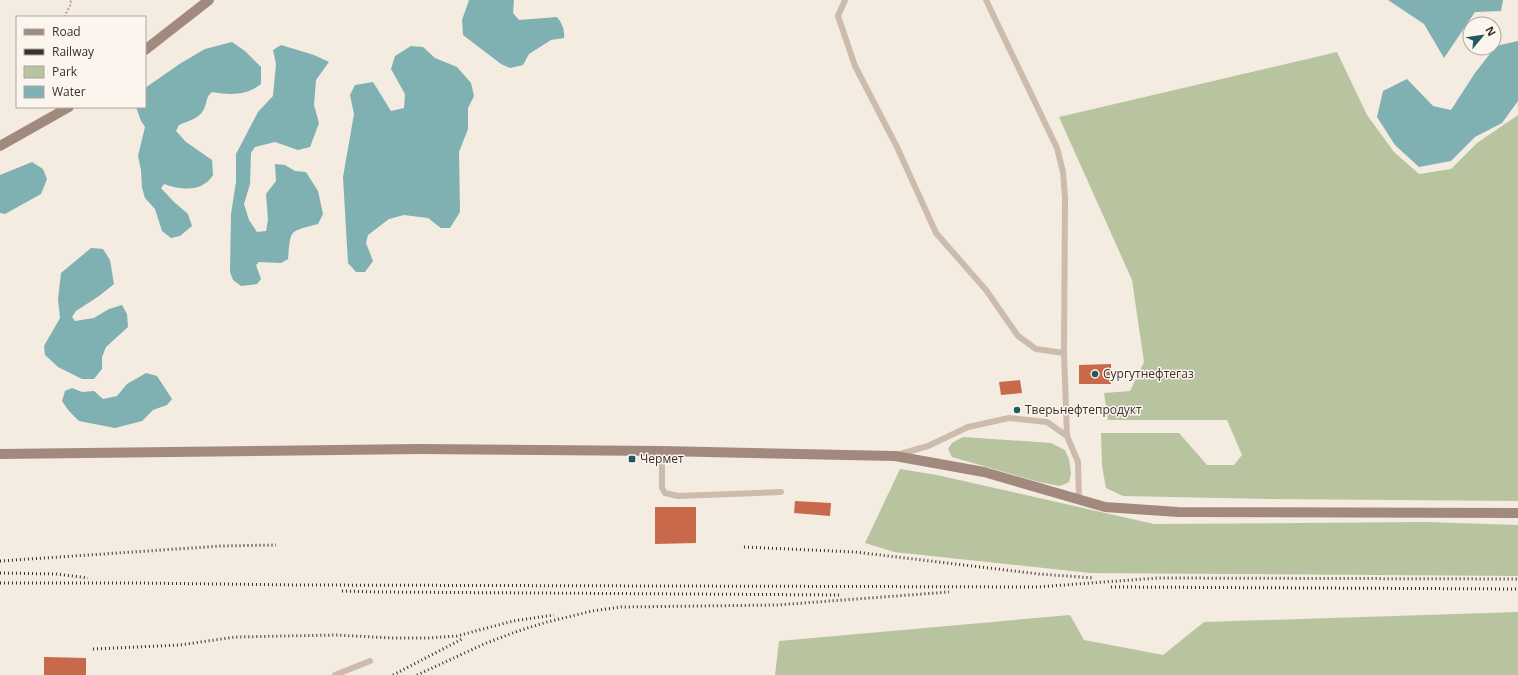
<svg xmlns="http://www.w3.org/2000/svg" width="1518" height="675" font-family="'Open Sans',sans-serif">
	<style>
		.green { fill: #b8c4a0 }
		.water { fill: #7fb0b2 }
		.building { fill: #c8694b }
		.lines { fill: none; stroke-linecap: round; stroke-linejoin: round }
		.path { stroke: #b9a596; stroke-width: 2; stroke-dasharray: 2 2; stroke-linecap: butt }
		.lane { stroke: #cdbbac; stroke-width: 6 }
		.secondary { stroke: #a18a7d; stroke-width: 10 }
		.rail { stroke: #3b302b; stroke-width: 3; stroke-dasharray: 1 3; stroke-linecap: butt }
		.poi-dot { fill: #1f5a5e; stroke: #fbf5ee; stroke-width: 1.5 }
		.labels { text-anchor: middle; stroke-width: 3; stroke-linejoin: round; paint-order: stroke }
		.poi-label { font-size: 12px; fill: #3b302b; stroke: #fbf5ee; text-anchor: start }
	</style>
	<rect width="100%" height="100%" fill="#f4ebe1"/>
	<g class="green">
		<path d="M1337 52 1367 115 1394 152 1419 174 1451 169 1477 143 1518 115V501L1269 499 1123 496 1106 488 1102 466 1101 433H1179L1207 465H1234L1242 455 1227 420H1108L1104 393 1130 391 1144 362 1132 280 1059 117Z"/>
		<path d="M963 437 1051 443 1065 450 1069 459 1071 474 1069 482 1060 486 1039 482 952 457 948 449 952 443Z"/>
		<path d="M900 469 937 475 1154 524 1426 522 1518 525V576L1090 573 894 552 865 543Z"/>
		<path d="M1518 612V675H775L779 641 1070 615 1084 640 1163 655 1204 622Z"/>
	</g>
	<g class="water">
		<path d="M469 0H514L513 13 519 20 557 17C562 23 565 30 564 38L551 40 529 54 523 65 510 68 501 64 463 35 462 20Z"/>
		<path d="M1388 0H1503L1501 11 1475 12 1444 58 1424 24Z"/>
		<path d="M1518 41V101L1502 123 1475 137 1451 161 1419 167 1395 145 1377 117 1383 91 1407 79 1433 106 1451 110 1475 73 1496 46Z"/>
		<path d="M232 42 245 51 261 67V84C246 96 230 95 212 92 206 96 207 103 204 109 199 119 188 121 179 125L176 131 186 142 212 160 213 175C211 178 208 182 204 184 193 192 175 188 164 184L161 188 174 202 188 214 192 226 180 236 171 238 162 231 155 209 145 198 142 188 141 170 138 156 145 127 141 121 136 107H145V88L181 63 205 49Z"/>
		<path d="M281 45 314 55 329 62 316 80 314 105 319 123 310 147 298 150 275 142 255 147 251 153 250 184 244 204 249 220 257 232 266 231 268 220 266 194 276 181 275 164 285 165 295 171 306 172 318 191 323 214 318 224C288 232 291 229 288 259L281 263 259 262 256 265 261 279 257 284 241 286 233 280 230 272 231 214 236 182V154L258 112 273 96 276 64 273 50Z"/>
		<path d="M411 46 423 47 435 58 457 67 471 83 474 96 468 108V129L459 152 460 212 450 228H441L428 218 404 215 389 219 368 235 366 243 373 261 365 272H356L348 263 343 177 354 114 350 95 355 85 373 82 391 111 404 108 405 94 391 69 395 56Z"/>
		<path d="M32 162 43 169 47 179 41 194 5 214 0 213V175Z"/>
		<path d="M91 248 103 249 110 260 114 284 99 296 76 311 72 317 75 321 94 318 109 309 122 305 127 314 128 327 106 347 102 357V369L94 379H82L58 367 45 355 44 346 60 318 58 299 61 273Z"/>
		<path d="M146 373 157 376 172 399 167 405 153 410 142 421 115 428 79 421 69 411 62 401 65 391 72 388 82 392 94 391 103 399 117 396 127 384Z"/>
	</g>
	<g class="building">
		<path d="M1111 364V384H1079V365Z"/>
		<path d="M1020 380 1022 393 1001 395 999 382Z"/>
		<path d="M795 501 831 503 830 516 794 513Z"/>
		<path d="M655 507H696V543L655 544Z"/>
		<path d="M44 657 86 658V675H44Z"/>
	</g>
	<g class="lines">
		<path class="path" d="M64 17 70 6 71 0"/>
		<g class="lane">
			<path d="M845 0 838 16 855 66 897 147 936 233 986 290 1018 336 1036 349 1064 353"/>
			<path d="M986 0 1057 148 1063 172 1065 198 1064 353 1067 436"/>
			<path d="M662 451V488L665 493 678 496 781 492"/>
			<path d="M897 455 928 446 968 427 1009 418 1047 422 1067 436 1078 462 1079 499"/>
			<path d="M335 675 370 661"/>
		</g>
		<g class="secondary">
			<path d="M145 50 209 0"/>
			<path d="M0 146 69 107"/>
			<path d="M0 454 419 449 662 451 895 456 984 472 1105 507 1178 512 1518 513"/>
		</g>
		<g class="rail">
			<path d="M744 547 855 552 1039 574 1094 578"/>
			<path d="M0 561 221 546 276 545"/>
			<path d="M0 573 56 574 88 578"/>
			<path d="M0 583H137L299 585 1037 587 1158 578 1518 579"/>
			<path d="M1111 587 1518 589"/>
			<path d="M342 591 377 592 842 595"/>
			<path d="M93 649 180 645 235 637 336 635 392 638H428L457 636 513 621 554 615"/>
			<path d="M393 675 464 638"/>
			<path d="M417 675 484 644 518 631 547 622 592 611 621 607 777 605 949 592"/>
		</g>
	</g>
	<g class="poi-dot">
		<circle cx="1095" cy="374" r="4"/>
		<circle cx="1017" cy="410" r="4"/>
		<rect x="628" y="455" width="8" height="8" rx="2"/>
	</g>
	<g class="labels">
		<g class="poi-label">
			<text x="1103" y="378">Сургутнефтегаз</text>
			<text x="1025" y="414">Тверьнефтепродукт</text>
			<text x="640" y="463">Чермет</text>
		</g>
	</g>
	<rect x="16" y="16" width="130" height="92" fill="#fbf5ee" stroke="#aea6a0"/>
	<rect x="24" y="29" width="20" height="6" fill="#a18a7d" stroke="#aea6a0"/>
	<text x="52" y="36" font-size="12" fill="#3b302b">Road</text>
	<rect x="24" y="49" width="20" height="6" fill="#3b302b" stroke="#aea6a0"/>
	<text x="52" y="56" font-size="12" fill="#3b302b">Railway</text>
	<rect x="24" y="66" width="20" height="12" fill="#b8c4a0" stroke="#aea6a0"/>
	<text x="52" y="76" font-size="12" fill="#3b302b">Park</text>
	<rect x="24" y="86" width="20" height="12" fill="#7fb0b2" stroke="#aea6a0"/>
	<text x="52" y="96" font-size="12" fill="#3b302b">Water</text>
	<g transform="translate(1482 36) rotate(61)"><circle r="19" fill="#fbf5ee" stroke="#aea6a0"/>
	<path d="M0-3L7 15L0 10L-7 15Z" fill="#1f5a5e"/>
	<text y="-6" font-size="11" font-weight="bold" text-anchor="middle" fill="#3b302b">N</text>
	</g>
</svg>
